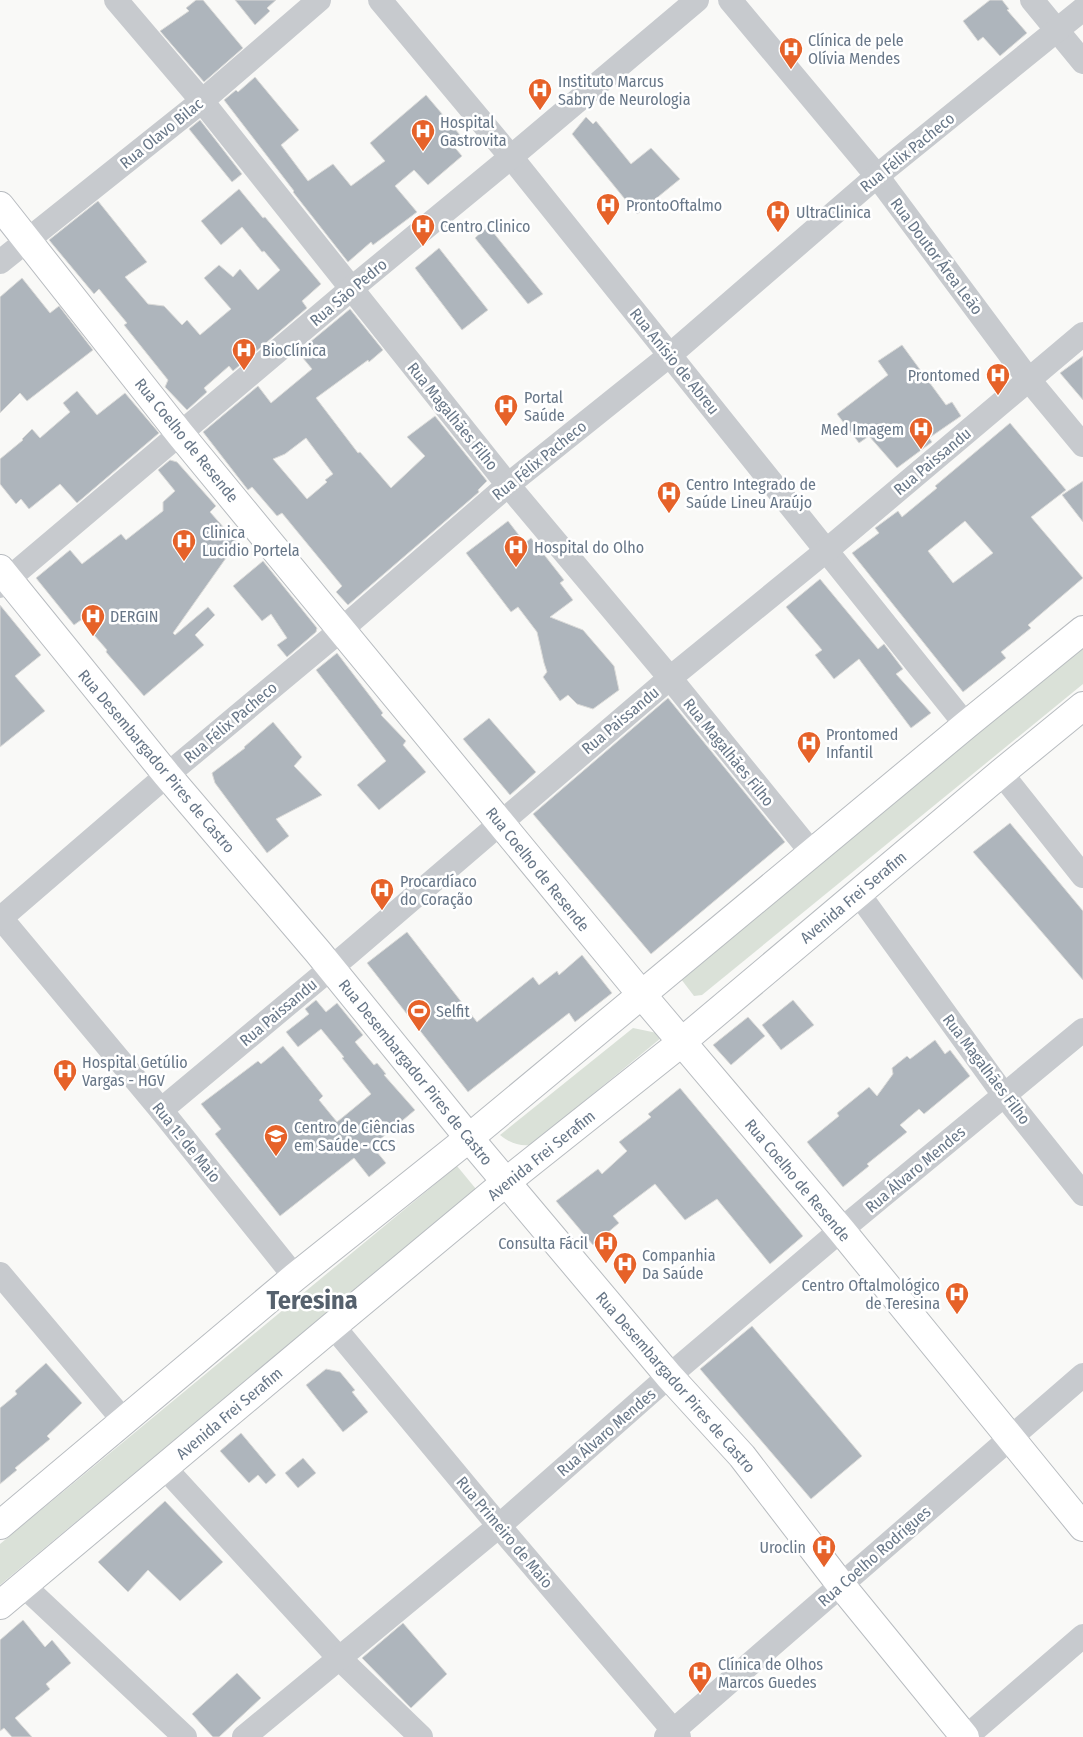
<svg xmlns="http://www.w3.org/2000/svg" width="1083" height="1737" font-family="'Fira Sans Condensed',sans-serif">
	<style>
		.green { fill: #dae1d8 }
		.building { fill: #aeb5bc; stroke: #dbdbd9; fill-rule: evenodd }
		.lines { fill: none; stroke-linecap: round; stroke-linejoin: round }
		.major-casing { stroke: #b8bcc0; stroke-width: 30 }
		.minor { stroke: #c7cace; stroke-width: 24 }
		.major { stroke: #fff; stroke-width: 28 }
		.labels { text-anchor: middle; stroke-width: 5; stroke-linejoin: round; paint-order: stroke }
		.poi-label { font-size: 16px; fill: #687788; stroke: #fff; text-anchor: start }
		.street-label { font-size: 16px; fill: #687788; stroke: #fff }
		.town-label { font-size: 26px; font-weight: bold; fill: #56616d; stroke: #fff }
	</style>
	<rect width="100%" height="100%" fill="#f9f9f7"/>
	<g class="green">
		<path d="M1083 642V684L702 995 694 996 681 979Z"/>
		<path d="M633 1028 657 1033 661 1038 531 1145C518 1146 510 1143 500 1135Z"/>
		<path d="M457 1166 476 1189 0 1585V1544Z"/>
	</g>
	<g class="building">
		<path d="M196 0H203L243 48 204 82 160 31 189 11 186 8Z"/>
		<path d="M235 0H276L267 8 270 11 255 25Z"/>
		<path d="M990 0H1002L1009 9 1007 10 1027 33 1000 56 983 37 978 41 963 21Z"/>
		<path d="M255 77 299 130 281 145 308 181 333 164 351 186 385 161 370 143 426 95 460 135 451 143 462 156 428 185 414 170 395 186 417 212 373 245 371 242 348 262 293 192 294 191 224 100 236 90 238 92Z"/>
		<path d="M586 117 593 124 596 121 631 164 651 148 680 179 637 214 572 134Z"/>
		<path d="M200 120 242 174 232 182 189 129Z"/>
		<path d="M239 189 263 218 265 217 321 284 302 301 307 308 233 371 229 366 204 388 207 392 187 410 165 387 168 380 124 325 127 323 99 289 94 294 49 240 98 201 147 262 125 277 148 304 164 306 182 325 187 320 200 335 231 309 204 278 219 265 233 277 240 269 258 290 280 270 264 251 262 252 242 227 221 245 201 221Z"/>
		<path d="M488 226 543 294 528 304 475 238Z"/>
		<path d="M439 248 488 310 462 330 415 268Z"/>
		<path d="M22 278 50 313 59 306 93 350 27 401 20 393 0 413V297Z"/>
		<path d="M350 309 383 350 369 362 368 360 316 398 358 453 360 452 391 488 425 456 407 437 435 416 487 481 478 490 479 492 348 605 336 592 342 586 282 513 277 516 252 487 248 490 203 432 258 386 271 403 312 369 298 352ZM306 438 333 474 325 480 327 482 307 499 273 459 285 454Z"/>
		<path d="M902 345 946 405 952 402 961 416 929 438 932 442 897 468 869 436 859 443 837 414 888 375 878 361Z"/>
		<path d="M1083 356V400L1060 373Z"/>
		<path d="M77 391 97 415 125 393 159 433 77 503 60 484 29 509 21 499 16 504 0 484V459L23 440 22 439 32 429 40 438 70 412 63 403Z"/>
		<path d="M1010 423 1066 490 1031 517 1083 578 1028 625 1031 628 1001 652 1006 658 963 692 852 553 879 533 875 528 898 511 902 517 937 488 935 486ZM965 521 993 553 953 583 928 551Z"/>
		<path d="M170 460 177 462 216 506 210 512 240 546 226 558 173 633 175 635 208 607 215 615 195 635 204 645 144 696 106 652 107 650 81 620 74 625 36 578 70 550 82 564 121 534 126 540 163 511V502L175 491 158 470Z"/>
		<path d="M1083 481V522L1062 495Z"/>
		<path d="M508 521 525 543 531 538 564 580 560 583 573 600 550 617 583 630 614 666 619 690 593 709 577 704 568 695 560 701 543 677 547 672 544 663 537 632 518 607 511 612 466 553Z"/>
		<path d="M263 561 317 628 316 632 287 657 277 645 287 638 271 614 262 621 233 586Z"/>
		<path d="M820 579 878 649 884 644 903 669 896 674 931 713 911 728 859 659 834 679 815 655 822 650 786 607Z"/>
		<path d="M0 605 41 655 15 676 45 711 0 747Z"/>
		<path d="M337 653 383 713 381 715 406 741 403 745 426 772 379 810 357 785 386 761 316 670Z"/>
		<path d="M668 698 785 842 651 954 533 814Z"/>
		<path d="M489 718 536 772 510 795 463 739Z"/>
		<path d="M273 722 302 757 294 766 322 795 276 819 289 836 267 853 215 783 212 773 245 748 244 747Z"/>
		<path d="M1010 823 1083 911V980L973 852Z"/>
		<path d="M407 932 477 1022 533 977 539 985 557 971 559 975 582 955 612 993 575 1022 569 1013 468 1092 367 963Z"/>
		<path d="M316 1000 326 1012 337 1003 363 1035 355 1042 374 1065 377 1063 386 1074 384 1075 415 1110 372 1146 386 1163 369 1177 354 1158 280 1216 215 1134 221 1129 201 1104 258 1061 261 1064 283 1046 323 1096 319 1100 337 1122 371 1094 342 1058 344 1057 321 1029 298 1047 286 1032 309 1014 305 1009Z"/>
		<path d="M793 1000 814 1025 781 1050 762 1025Z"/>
		<path d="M748 1017 765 1036 731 1065 713 1045Z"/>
		<path d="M935 1040 945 1054 950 1050 970 1076 924 1114 919 1109 900 1125 907 1132 867 1164 869 1166 843 1187 807 1142 839 1116 837 1113 869 1087 877 1096 893 1074 892 1068 907 1056 910 1059Z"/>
		<path d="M680 1088 803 1236 770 1264 717 1199 685 1220 655 1184 613 1216 619 1223 593 1245 556 1201 598 1169 602 1174 627 1151 619 1142 651 1117 648 1114Z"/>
		<path d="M752 1326 862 1456 811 1499 700 1369Z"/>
		<path d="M46 1363 82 1403 47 1436 50 1439 15 1468 17 1470 0 1484V1408L17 1394 15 1391Z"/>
		<path d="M326 1369 340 1372 355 1390 352 1392 368 1412 343 1432 306 1385Z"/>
		<path d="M241 1433 276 1475 266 1484 258 1475 249 1483 220 1451Z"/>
		<path d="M303 1458 316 1473 298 1488 285 1473Z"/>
		<path d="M165 1501 223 1562 180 1601 148 1570 128 1592 98 1562Z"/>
		<path d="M23 1620 45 1647 52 1640 71 1663 46 1684 50 1689 15 1718 32 1737H12L4 1728 0 1731V1640Z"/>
		<path d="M403 1623 447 1674 411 1708 362 1658Z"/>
		<path d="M237 1673 261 1698 219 1737H213L192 1714Z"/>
	</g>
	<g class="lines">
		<g class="major-casing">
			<g id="major">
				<path d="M0 206 180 434 642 995 841 1230 1083 1527"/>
				<path d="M0 569 167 775 318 952 469 1138 669 1376 742 1456 841 1585 965 1737"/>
				<path d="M0 1525 295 1277 469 1138 966 725 1083 630"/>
				<path d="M0 1605 333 1326 506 1182 672 1050 1001 773 1083 706"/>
			</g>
		</g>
		<g class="minor">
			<path d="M116 0 202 101 508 485 670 678 812 853"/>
			<path d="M380 0 511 157 966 725"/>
			<path d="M730 0 877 176 1029 380 1083 445"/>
			<path d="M1032 0 1083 62"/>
			<path d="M0 262 202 101 319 0"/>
			<path d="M0 586 351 289 511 157 697 0"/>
			<path d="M1001 773 1083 876"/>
			<path d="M858 893 1004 1095 1083 1194"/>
			<path d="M0 917 161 1110 295 1277"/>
			<path d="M1 918 167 775 342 629 508 485 670 355 877 176 1083 9"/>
			<path d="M161 1110 349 953 670 678 827 550 1083 334"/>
			<path d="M0 1274 124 1421"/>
			<path d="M333 1326 499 1526 679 1737"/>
			<path d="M164 1467 339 1658 421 1737"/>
			<path d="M24 1586 185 1737"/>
			<path d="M244 1737 499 1526 669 1376 841 1230 1083 1030"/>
			<path d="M666 1737 1083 1375"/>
			<path d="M966 1737 1083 1636"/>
		</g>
		<use href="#major" class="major"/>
	</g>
	<defs>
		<g id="hospital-pin" transform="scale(1.25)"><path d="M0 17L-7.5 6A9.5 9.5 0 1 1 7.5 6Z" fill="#e66229" stroke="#fff"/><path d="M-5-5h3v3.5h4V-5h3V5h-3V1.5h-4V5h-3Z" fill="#fff"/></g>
		<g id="stadium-pin" transform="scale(1.25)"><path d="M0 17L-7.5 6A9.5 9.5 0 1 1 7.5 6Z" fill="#e66229" stroke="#fff"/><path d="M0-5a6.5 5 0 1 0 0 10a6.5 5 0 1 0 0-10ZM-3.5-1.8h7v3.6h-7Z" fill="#fff"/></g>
		<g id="university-pin" transform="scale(1.25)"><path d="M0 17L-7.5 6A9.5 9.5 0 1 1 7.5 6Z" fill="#e66229" stroke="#fff"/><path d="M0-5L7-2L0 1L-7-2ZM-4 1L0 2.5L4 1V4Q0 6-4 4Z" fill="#fff"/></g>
	</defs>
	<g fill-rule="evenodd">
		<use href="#hospital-pin" x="791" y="49"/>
		<use href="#hospital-pin" x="540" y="90"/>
		<use href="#hospital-pin" x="423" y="131"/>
		<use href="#hospital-pin" x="608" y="205"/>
		<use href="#hospital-pin" x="778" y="212"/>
		<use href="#hospital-pin" x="423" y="226"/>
		<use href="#hospital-pin" x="244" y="350"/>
		<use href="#hospital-pin" x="998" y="375"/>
		<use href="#hospital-pin" x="506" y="406"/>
		<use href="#hospital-pin" x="921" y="429"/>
		<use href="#hospital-pin" x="669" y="493"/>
		<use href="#hospital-pin" x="184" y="541"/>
		<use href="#hospital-pin" x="516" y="547"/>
		<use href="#hospital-pin" x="93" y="616"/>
		<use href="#hospital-pin" x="809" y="743"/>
		<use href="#hospital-pin" x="382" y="890"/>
		<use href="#stadium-pin" x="419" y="1011"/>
		<use href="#hospital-pin" x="65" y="1071"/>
		<use href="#university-pin" x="276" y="1136"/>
		<use href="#hospital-pin" x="606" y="1243"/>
		<use href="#hospital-pin" x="625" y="1264"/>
		<use href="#hospital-pin" x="957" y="1294"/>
		<use href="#hospital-pin" x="824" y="1547"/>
		<use href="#hospital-pin" x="700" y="1673"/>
	</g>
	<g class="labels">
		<g class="poi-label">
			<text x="808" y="46">Clínica de pele<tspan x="808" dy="18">Olívia Mendes</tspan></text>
			<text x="558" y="87">Instituto Marcus<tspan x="558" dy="18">Sabry de Neurologia</tspan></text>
			<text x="440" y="128">Hospital<tspan x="440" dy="18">Gastrovita</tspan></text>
			<text x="626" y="211">ProntoOftalmo</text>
			<text x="796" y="218">UltraClinica</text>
			<text x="440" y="232">Centro Clinico</text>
			<text x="262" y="356">BioClínica</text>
			<text x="980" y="381" text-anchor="end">Prontomed</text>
			<text x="524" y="403">Portal<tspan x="524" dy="18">Saúde</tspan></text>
			<text x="904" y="435" text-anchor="end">Med Imagem</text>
			<text x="686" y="490">Centro Integrado de<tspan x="686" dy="18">Saúde Lineu Araújo</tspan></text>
			<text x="202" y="538">Clinica<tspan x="202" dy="18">Lucidio Portela</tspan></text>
			<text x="534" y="553">Hospital do Olho</text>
			<text x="110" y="622">DERGIN</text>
			<text x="826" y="740">Prontomed<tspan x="826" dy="18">Infantil</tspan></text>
			<text x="400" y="887">Procardíaco<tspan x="400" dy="18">do Coração</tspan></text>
			<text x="436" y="1017">Selfit</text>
			<text x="82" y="1068">Hospital Getúlio<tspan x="82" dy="18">Vargas - HGV</tspan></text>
			<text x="294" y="1133">Centro de Ciências<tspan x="294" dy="18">em Saúde - CCS</tspan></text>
			<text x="588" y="1249" text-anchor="end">Consulta Fácil</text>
			<text x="642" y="1261">Companhia<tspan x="642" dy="18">Da Saúde</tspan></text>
			<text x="940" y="1291" text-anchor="end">Centro Oftalmológico<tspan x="940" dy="18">de Teresina</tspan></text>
			<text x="806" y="1553" text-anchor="end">Uroclin</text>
			<text x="718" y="1670">Clínica de Olhos<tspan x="718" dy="18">Marcos Guedes</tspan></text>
		</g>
		<g class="street-label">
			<text transform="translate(161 133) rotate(-39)" y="6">Rua Olavo Bilac</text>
			<text transform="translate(907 152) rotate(-39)" y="6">Rua Félix Pacheco</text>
			<text transform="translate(937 256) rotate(53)" y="6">Rua Doutor Área Leão</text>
			<text transform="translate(348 292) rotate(-40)" y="6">Rua São Pedro</text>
			<text transform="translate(675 361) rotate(51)" y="6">Rua Anísio de Abreu</text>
			<text transform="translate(453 416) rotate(51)" y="6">Rua Magalhães Filho</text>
			<text transform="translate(187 440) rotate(51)" y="6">Rua Coelho de Resende</text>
			<text transform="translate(539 460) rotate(-39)" y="6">Rua Félix Pacheco</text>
			<text transform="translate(932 461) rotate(-40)" y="6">Rua Paissandu</text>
			<text transform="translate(620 720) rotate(-40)" y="6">Rua Paissandu</text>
			<text transform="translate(230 722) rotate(-40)" y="6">Rua Félix Pacheco</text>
			<text transform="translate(729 752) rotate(51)" y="6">Rua Magalhães Filho</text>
			<text transform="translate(157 761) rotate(50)" y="6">Rua Desembargador Pires de Castro</text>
			<text transform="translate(538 869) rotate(51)" y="6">Rua Coelho de Resende</text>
			<text transform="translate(853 897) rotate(-40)" y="6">Avenida Frei Serafim</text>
			<text transform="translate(278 1012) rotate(-40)" y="6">Rua Paissandu</text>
			<text transform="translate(987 1069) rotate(53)" y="6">Rua Magalhães Filho</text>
			<text transform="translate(416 1072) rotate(51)" y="6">Rua Desembargador Pires de Castro</text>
			<text transform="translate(187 1142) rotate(51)" y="6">Rua 1º de Maio</text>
			<text transform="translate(541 1155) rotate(-39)" y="6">Avenida Frei Serafim</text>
			<text transform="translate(915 1169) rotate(-40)" y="6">Rua Álvaro Mendes</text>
			<text transform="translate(798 1180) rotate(50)" y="6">Rua Coelho de Resende</text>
			<text transform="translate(676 1382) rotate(49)" y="6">Rua Desembargador Pires de Castro</text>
			<text transform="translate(229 1413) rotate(-40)" y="6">Avenida Frei Serafim</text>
			<text transform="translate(606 1432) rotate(-41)" y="6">Rua Álvaro Mendes</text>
			<text transform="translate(505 1532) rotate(50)" y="6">Rua Primeiro de Maio</text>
			<text transform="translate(874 1556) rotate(-41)" y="6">Rua Coelho Rodrigues</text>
		</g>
		<g class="town-label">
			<text x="312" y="1309">Teresina</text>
		</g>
	</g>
</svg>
